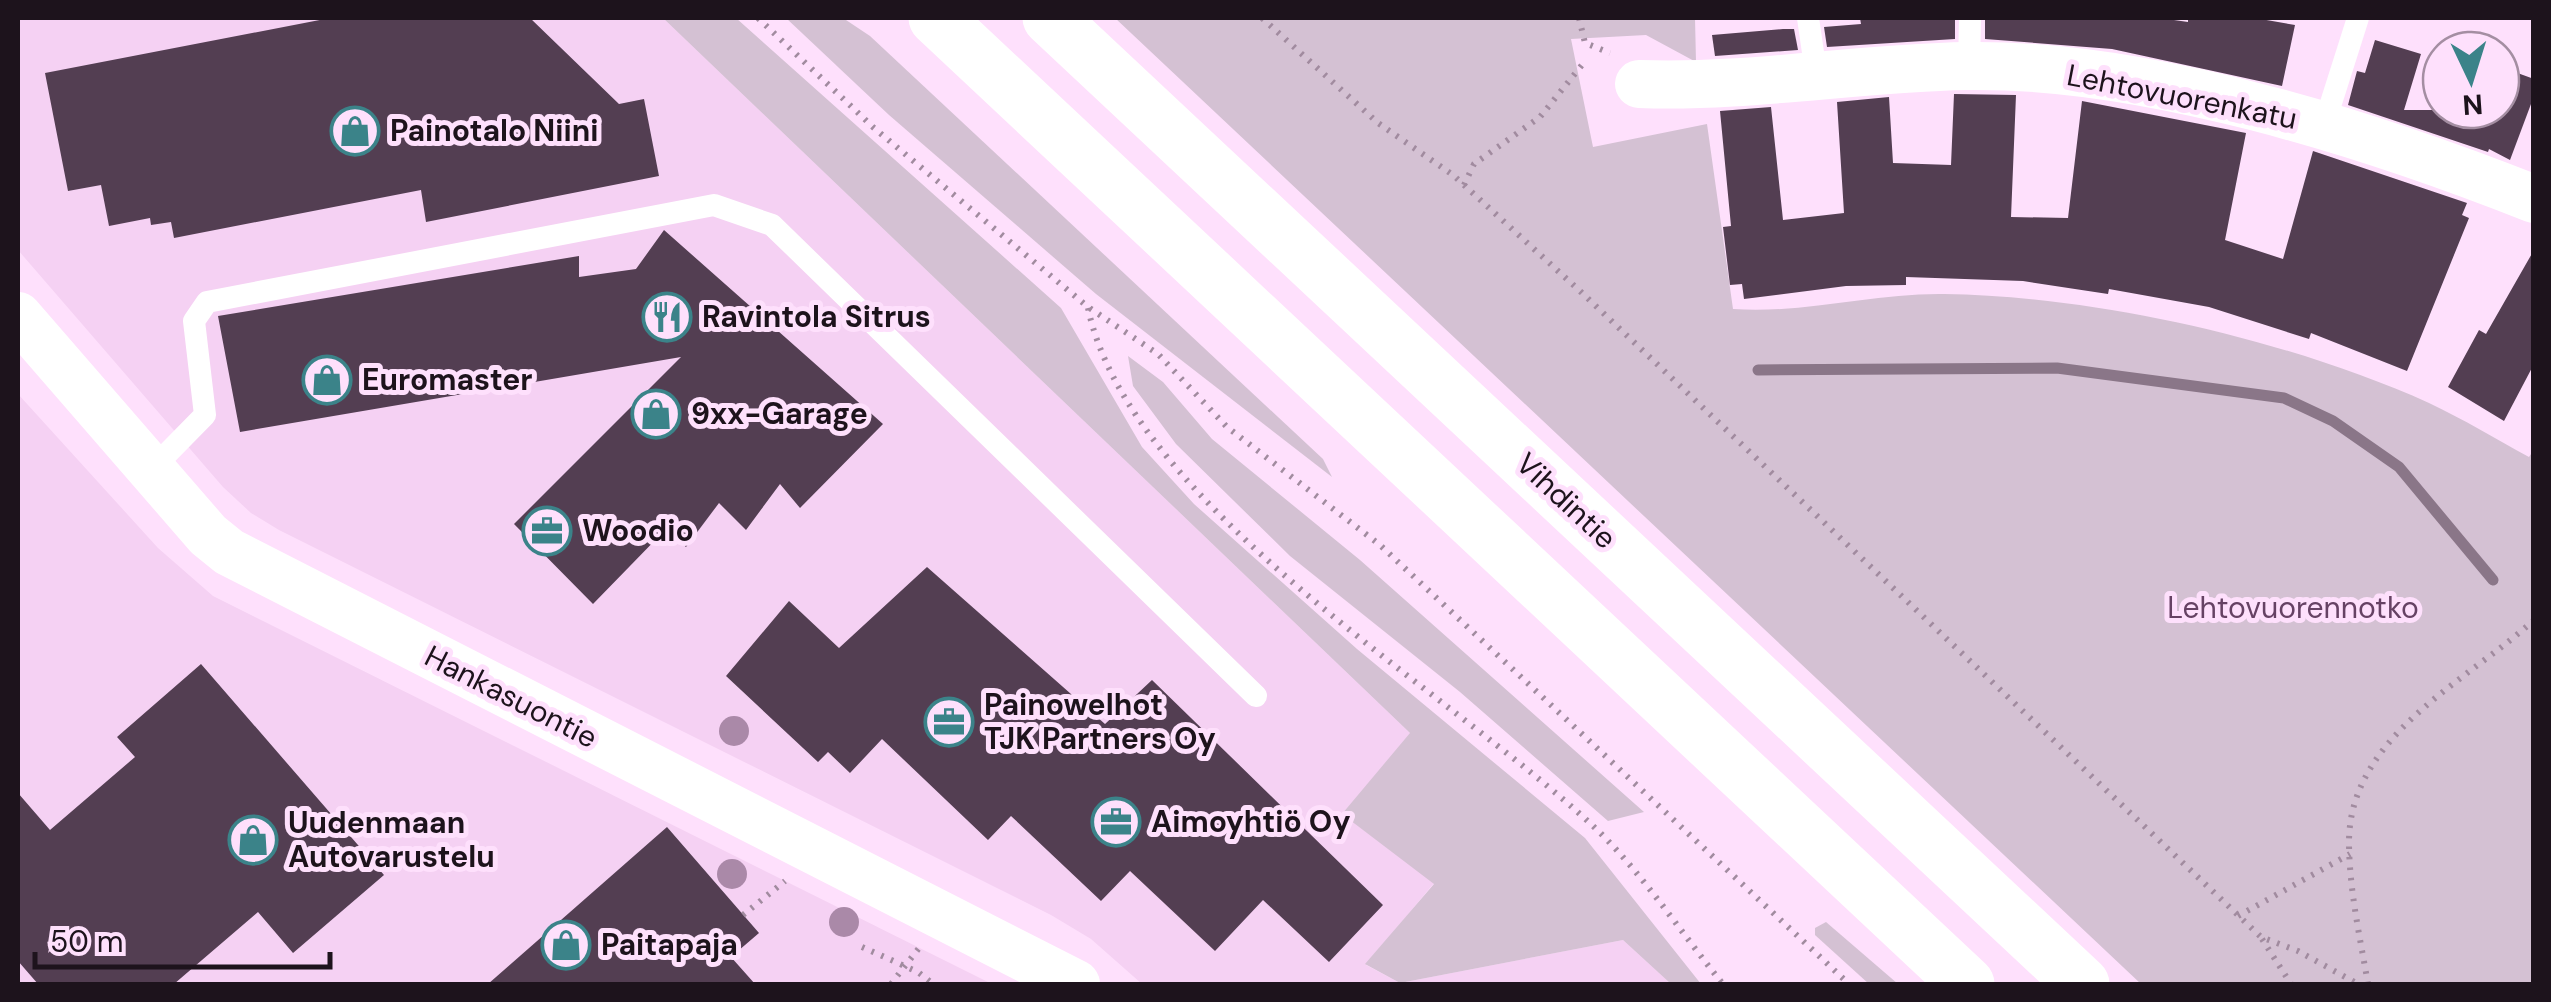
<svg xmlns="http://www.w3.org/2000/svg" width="2551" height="1002" font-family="'DM Sans',sans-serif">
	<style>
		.built { fill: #f5d1f3 }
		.green { fill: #d4c1d3 }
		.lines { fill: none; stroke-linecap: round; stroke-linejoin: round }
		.stream { stroke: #8a7688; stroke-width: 11 }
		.building { fill: #533e52 }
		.path { stroke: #a18b9f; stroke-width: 6; stroke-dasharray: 2.5 8; stroke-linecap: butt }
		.service { stroke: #fff; stroke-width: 22 }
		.minor { stroke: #fff; stroke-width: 48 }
		.primary { stroke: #fff; stroke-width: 55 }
		.tree { fill: #aa89a8 }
		.labels { text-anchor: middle; stroke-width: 10; stroke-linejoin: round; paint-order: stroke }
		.street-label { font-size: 30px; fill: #1d131c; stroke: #fee0fc }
		.poi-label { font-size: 30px; font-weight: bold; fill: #1d131c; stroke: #fee0fc; text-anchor: start }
		.park-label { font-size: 30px; fill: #664264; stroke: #fee0fc }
	</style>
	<rect width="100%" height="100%" fill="#fee0fc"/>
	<g class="built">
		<path d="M18 18H663L1411 734 1343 814 1434 883 1366 965 1400 983 1623 940 1671 984H1142L1091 939 1051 915 279 530 251 513 223 487 18 250Z"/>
		<path d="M18 394 158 548 213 596 992 984H18Z"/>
	</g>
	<g class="green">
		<path d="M663 18H736L1061 308 1142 447 1194 504 1357 649 1585 838 1701 984H1671L1623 940 1400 983 1365 964 1434 884 1342 814 1410 733Z"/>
		<path d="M786 18H843L870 36 1323 459 1332 477 1096 294 889 115Z"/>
		<path d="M1115 18H1695L1696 62 1646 35 1571 39 1593 147 1707 124 1733 309C1804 314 1873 293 1944 294 2098 296 2289 340 2429 403 2463 419 2496 439 2529 457L2533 451V984H2141Z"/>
		<path d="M1128 356 1163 382 1212 439 1360 560 1644 812 1608 821 1460 692 1290 556 1176 444 1133 386Z"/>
		<path d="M1826 922 1898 984H1869L1815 935V928Z"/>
	</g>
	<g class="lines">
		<path class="stream" d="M1758 370 2057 368 2284 398 2333 421 2399 467 2493 580"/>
	</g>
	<g class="building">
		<path d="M330 18H530L619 104 644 99 659 176 426 222 421 190 174 238 171 222 151 225 150 218 109 226 101 185 68 191 45 73Z"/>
		<path d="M1860 18H1955V39L1827 47 1824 27 1861 24Z"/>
		<path d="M1985 18H2160L2188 22V18H2255L2295 25 2282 86 2112 49 1985 39Z"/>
		<path d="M1783 29H1794L1798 50 1715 56 1712 35Z"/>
		<path d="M2375 40 2421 54 2404 110H2501V67L2534 79V96L2510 160 2489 149 2488 152 2348 105 2357 71 2365 73Z"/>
		<path d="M1954 94 2016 95 2011 217 2068 218 2082 101 2246 133 2225 240 2283 259 2313 151 2467 203 2462 215 2469 218 2407 371 2311 333 2309 339 2209 307 2109 289 2108 294 2023 281 1906 277V285L1846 286 1744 299 1742 284 1730 285 1723 227 1731 226 1720 111 1771 107 1783 220 1844 213 1837 102 1889 97 1893 163 1951 165Z"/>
		<path d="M664 230 883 424 800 508 780 484 746 530 719 503 686 547 666 529 593 604 514 524 681 357 240 432 218 316 579 256V277L636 269Z"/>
		<path d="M2534 250V364L2504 421 2448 387 2479 330 2486 334Z"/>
		<path d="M927 567 1105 724 1152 680 1383 905 1329 962 1263 900 1215 951 1130 871 1101 901 1011 816 988 840 882 739 850 773 828 752 818 762 726 676 789 601 839 648Z"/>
		<path d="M201 664 384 875 293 953 258 912 174 984H38L18 961V793L50 830 135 757 117 737Z"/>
		<path d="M667 827 759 933 731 957 755 984H488Z"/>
	</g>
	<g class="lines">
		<g class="path">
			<path d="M758 18 874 128 1088 307 1158 354 1227 427 1380 545 1849 984"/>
			<path d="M1262 18 1378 123 1453 175 1581 292 2261 937 2298 951 2358 984"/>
			<path d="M1579 18 1585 43 1610 53"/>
			<path d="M1464 185 1474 164 1540 117 1586 60"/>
			<path d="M1088 308C1129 505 1449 691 1593 826 1642 872 1681 933 1723 984"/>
			<path d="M743 915 785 881"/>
			<path d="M2238 916 2350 854"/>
			<path d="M2262 939 2291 984"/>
			<path d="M862 947 918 972 933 984"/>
			<path d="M891 984 919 948"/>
			<path d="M2368 984C2360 937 2349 889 2349 841 2350 736 2466 682 2534 620"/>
		</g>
		<g class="service">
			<path d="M1808 18 1816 73"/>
			<path d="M1969 66 1970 18"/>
			<path d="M2324 125 2358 18"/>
			<path d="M151 470 205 415 194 321 207 302 714 205 772 225 1256 696"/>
		</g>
		<g class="minor">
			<path d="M1639 84C1748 88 1856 68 1966 66 2146 63 2367 133 2534 199"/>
			<path d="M18 316 208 535 229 552 1076 984"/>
		</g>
		<g class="primary">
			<path d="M936 18 1967 984"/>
			<path d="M1050 18 2082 984"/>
		</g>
	</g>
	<g class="tree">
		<circle cx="734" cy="731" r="15"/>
		<circle cx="732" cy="874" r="15"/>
		<circle cx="844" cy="922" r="15"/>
	</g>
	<defs>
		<g id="shop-ring" transform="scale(2.5)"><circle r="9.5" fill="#fee0fc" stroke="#3b8389" stroke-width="1.5"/><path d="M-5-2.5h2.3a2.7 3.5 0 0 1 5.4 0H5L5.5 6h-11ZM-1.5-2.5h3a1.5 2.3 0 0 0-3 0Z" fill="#3b8389"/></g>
		<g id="restaurant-ring" transform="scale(2.5)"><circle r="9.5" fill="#fee0fc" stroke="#3b8389" stroke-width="1.5"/><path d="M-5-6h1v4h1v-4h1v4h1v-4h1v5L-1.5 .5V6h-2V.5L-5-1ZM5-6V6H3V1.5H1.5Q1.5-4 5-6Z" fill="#3b8389"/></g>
		<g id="office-ring" transform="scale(2.5)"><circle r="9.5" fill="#fee0fc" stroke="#3b8389" stroke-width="1.5"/><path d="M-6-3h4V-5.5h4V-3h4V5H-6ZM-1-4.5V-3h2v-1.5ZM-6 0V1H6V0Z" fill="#3b8389"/></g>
	</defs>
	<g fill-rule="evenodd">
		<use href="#shop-ring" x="355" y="131"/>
		<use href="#restaurant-ring" x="667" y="317"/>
		<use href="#shop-ring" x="327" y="380"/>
		<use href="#shop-ring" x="656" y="414"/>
		<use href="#office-ring" x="547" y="531"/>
		<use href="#office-ring" x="949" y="722"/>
		<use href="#office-ring" x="1116" y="822"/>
		<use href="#shop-ring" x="253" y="840"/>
		<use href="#shop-ring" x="566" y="945"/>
	</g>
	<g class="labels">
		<g class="street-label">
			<text transform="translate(2182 97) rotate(11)" y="10">Lehtovuorenkatu</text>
			<text transform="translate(1566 501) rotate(43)" y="10">Vihdintie</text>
			<text transform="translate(511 697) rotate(27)" y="10">Hankasuontie</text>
		</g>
		<g class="poi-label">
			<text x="390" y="141">Painotalo Niini</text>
			<text x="702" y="327">Ravintola Sitrus</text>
			<text x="362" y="390">Euromaster</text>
			<text x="691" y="424">9xx-Garage</text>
			<text x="582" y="541">Woodio</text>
			<text x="984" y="715">Painowelhot<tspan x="984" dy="34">TJK Partners Oy</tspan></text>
			<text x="1151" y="832">Aimoyhtiö Oy</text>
			<text x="288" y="833">Uudenmaan<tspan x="288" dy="34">Autovarustelu</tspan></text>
			<text x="601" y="955">Paitapaja</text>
		</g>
		<g class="park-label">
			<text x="2293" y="618">Lehtovuorennotko</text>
		</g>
	</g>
	<rect width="2551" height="1002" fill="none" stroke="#1d131c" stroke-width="40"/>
	<g transform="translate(2471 80) rotate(176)"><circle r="48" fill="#fee0fc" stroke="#a48ea2" stroke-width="2.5"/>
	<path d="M0-8L18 38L0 25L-18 38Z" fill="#3b8389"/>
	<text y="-15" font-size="28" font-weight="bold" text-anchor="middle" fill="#1d131c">N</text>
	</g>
	<path d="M35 952v15h295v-15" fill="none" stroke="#1d131c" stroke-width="5"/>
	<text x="50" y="952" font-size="30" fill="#1d131c" stroke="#fee0fc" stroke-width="8" paint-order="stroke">50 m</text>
</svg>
